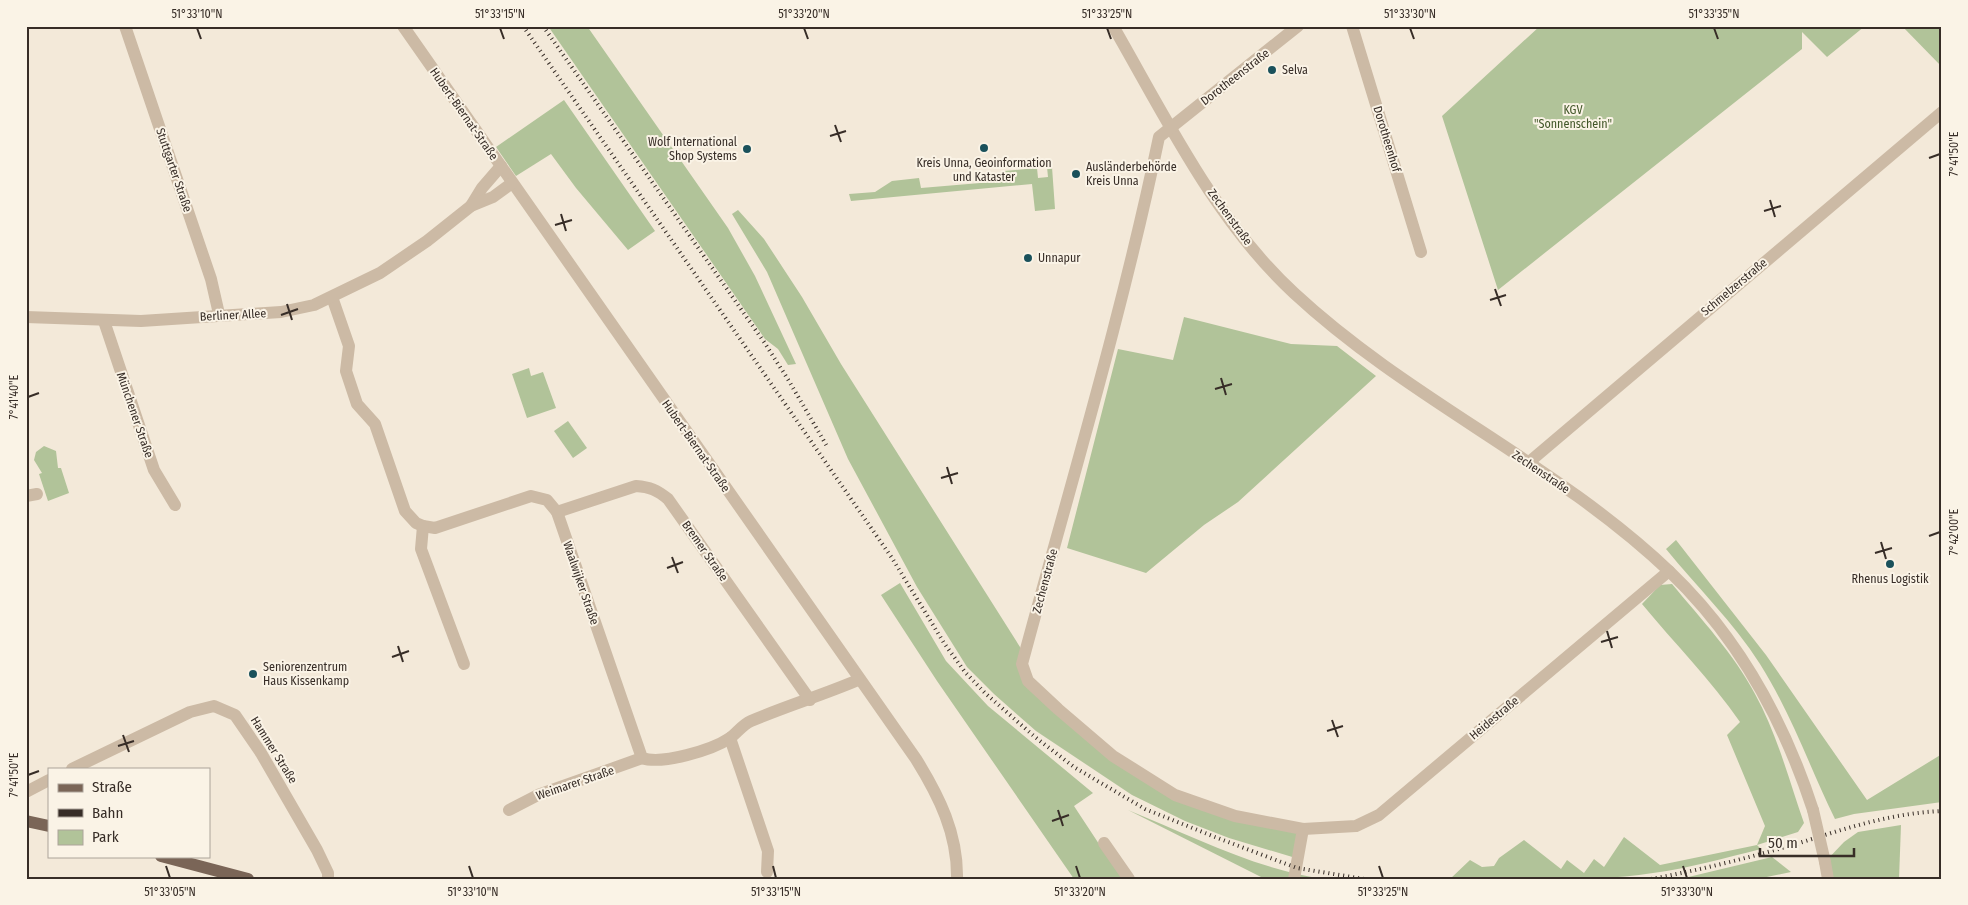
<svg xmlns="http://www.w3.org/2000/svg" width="1968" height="905" font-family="'Fira Sans Condensed',sans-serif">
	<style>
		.green { fill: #b1c399 }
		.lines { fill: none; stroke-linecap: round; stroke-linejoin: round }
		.minor { stroke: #ccbaa5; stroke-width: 12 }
		.major { stroke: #7a6557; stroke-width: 12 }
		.rail { stroke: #372d27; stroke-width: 4; stroke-dasharray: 1 4; stroke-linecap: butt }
		.minor-bridge { stroke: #ccbaa5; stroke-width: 12 }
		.ticks { fill: none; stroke: #372d27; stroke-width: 2 }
		.poi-dot { fill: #1a515b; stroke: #faf3e6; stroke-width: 2 }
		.labels { text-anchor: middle; stroke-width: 4; stroke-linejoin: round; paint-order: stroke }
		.poi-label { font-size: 12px; fill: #372d27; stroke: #faf3e6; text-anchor: start }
		.street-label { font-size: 12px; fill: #372d27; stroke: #faf3e6 }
		.park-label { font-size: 12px; fill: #425729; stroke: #faf3e6 }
		.neatline { fill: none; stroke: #372d27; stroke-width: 2 }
		.ticks-label { font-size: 12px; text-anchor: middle; fill: #372d27 }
	</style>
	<rect width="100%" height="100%" fill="#f3e9d9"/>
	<g class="green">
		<path d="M548 26H587L728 228 755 276 796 364 788 365 778 349 765 339Z"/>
		<path d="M1540 26H1865L1827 57 1802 32V49L1498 290 1442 116Z"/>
		<path d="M1902 26H1942V67Z"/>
		<path d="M564 100 655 231 628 250 576 188 551 154 516 176 496 147Z"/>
		<path d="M1047 167H1052L1055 209 1035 211 1032 184 851 201 849 194 875 192 892 181 919 178 921 188 1004 181V171L1037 168 1038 178 1048 177Z"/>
		<path d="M738 210 764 239 802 297 841 364 1020 647 1024 655 1028 681 1113 756 1175 795 1303 829 1299 859 1229 838 1185 821 1132 795 1036 731 994 694 967 667 917 587 848 459 767 272 732 214Z"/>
		<path d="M1184 317 1291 344 1337 346 1376 376 1238 502 1204 525 1146 573 1067 548 1118 349 1173 360Z"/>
		<path d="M529 368 531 376 543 372 556 408 527 418 512 374Z"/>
		<path d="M568 421 587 448 573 458 554 431Z"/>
		<path d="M44 446 56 451 58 468H61L69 493 48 501 39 474 42 473 34 460 36 452Z"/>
		<path d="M1676 540 1766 655 1867 800 1942 754V802L1854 814 1835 819C1810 768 1791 713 1760 664 1734 623 1697 587 1666 549Z"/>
		<path d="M900 583 946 661 988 706 1093 793 1074 806 1099 844 1129 879H1074L937 681 881 595Z"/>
		<path d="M1672 584C1701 619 1734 654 1755 694 1777 734 1789 780 1804 823L1798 832 1757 845 1761 849C1725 858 1690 868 1653 873 1586 883 1517 879 1450 879L1470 860 1482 867 1494 866 1499 858 1524 840 1561 869 1567 860 1584 873 1594 859 1604 867 1624 837 1660 865 1757 845 1765 826 1727 735 1740 722C1711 680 1675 644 1642 604L1660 585Z"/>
		<path d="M1128 810C1192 836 1255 869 1324 879H1265Z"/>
		<path d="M1901 825 1899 879H1828L1825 862 1844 842 1858 832Z"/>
		<path d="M1772 857 1791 872 1757 879H1680Z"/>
	</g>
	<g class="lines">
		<g class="minor">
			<path d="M125 26 211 279 219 314"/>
			<path d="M403 26 916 759C939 796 958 834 957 879"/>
			<path d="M1113 26C1166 118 1215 220 1294 293 1409 400 1557 464 1670 572 1739 638 1784 721 1813 810"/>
			<path d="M1352 26 1421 252"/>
			<path d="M471 206 482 188 501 166"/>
			<path d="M332 297 349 346 346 371 357 404 375 424 405 511 416 523 423 526 435 528 531 496 547 500 557 512 642 758C662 765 712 750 730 738 737 733 742 725 751 721 786 706 823 695 858 680"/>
			<path d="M26 317 141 321 281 312 314 305 380 273 427 241 471 206 493 197 512 183"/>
			<path d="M104 321 154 470 175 505"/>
			<path d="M1528 463 1942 112"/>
			<path d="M26 496 37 494"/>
			<path d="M557 512 636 486C650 487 657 490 668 499L810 700"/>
			<path d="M423 526 421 549 464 664"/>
			<path d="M730 738 768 851 767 872"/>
			<path d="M72 769 190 712 214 706 235 715 261 753 317 850 328 873V879"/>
			<path d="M26 792 49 780"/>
			<path d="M509 810 538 795 642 758"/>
			<path d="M1303 829 1356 826 1379 815 1669 571"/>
			<path d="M1104 843 1129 879"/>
			<path d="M1825 862 1828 879"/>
			<path d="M1294 879 1303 829 1235 816 1175 795 1113 756 1058 709 1028 681 1022 664C1069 489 1122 315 1159 137L1298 26"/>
		</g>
		<g class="major">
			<path d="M26 821 49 826"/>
			<path d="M161 856 248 879"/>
		</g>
		<g class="rail">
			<path d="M523 26 892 558 944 643 965 672 985 693 1035 737 1074 767 1145 809 1215 837 1297 868 1364 879"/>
			<path d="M543 26 764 342 789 381 828 448"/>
			<path d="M1651 879C1700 870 1748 858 1796 844 1844 829 1891 813 1942 811"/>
		</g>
		<path class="minor-bridge" d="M1813 810 1825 862"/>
	</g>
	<path class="ticks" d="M197 28 201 39M500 28 504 39M804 28 808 39M1107 28 1111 39M1410 28 1414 39M1714 28 1718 39M835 125 841 142M830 136 846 131M1929 158 1940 154M1770 200 1775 217M1764 211 1781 206M561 214 566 231M555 225 572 220M1495 289 1501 306M1490 300 1506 295M287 304 292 320M281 315 298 309M1221 378 1226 395M1215 389 1232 384M28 397 39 393M947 467 952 484M941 478 958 473M1929 536 1940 532M1881 542 1886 559M1875 553 1892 548M672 557 678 573M667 568 683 562M1607 631 1612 648M1601 642 1618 637M398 646 403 662M392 657 409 651M1332 720 1338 737M1327 731 1343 726M123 735 129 752M118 746 134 741M28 775 39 771M1058 810 1063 826M1052 821 1069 815M166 866 170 878M469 866 473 878M773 866 776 878M1076 866 1080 878M1379 866 1383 878M1683 866 1687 878"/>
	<g class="poi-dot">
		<circle cx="1272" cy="70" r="5"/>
		<circle cx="984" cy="148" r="5"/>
		<circle cx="747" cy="149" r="5"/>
		<circle cx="1076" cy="174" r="5"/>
		<circle cx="1028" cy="258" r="5"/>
		<circle cx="1890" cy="564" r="5"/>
		<circle cx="253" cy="674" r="5"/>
	</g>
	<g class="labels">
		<g class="poi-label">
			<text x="1282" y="74">Selva</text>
			<text x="737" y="146" text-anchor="end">Wolf International<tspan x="737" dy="14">Shop Systems</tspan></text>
			<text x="984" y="167" text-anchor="middle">Kreis Unna, Geoinformation<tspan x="984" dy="14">und Kataster</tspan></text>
			<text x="1086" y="171">Ausländerbehörde<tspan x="1086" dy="14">Kreis Unna</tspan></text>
			<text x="1038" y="262">Unnapur</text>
			<text x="1890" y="583" text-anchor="middle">Rhenus Logistik</text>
			<text x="263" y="671">Seniorenzentrum<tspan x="263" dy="14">Haus Kissenkamp</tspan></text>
		</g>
		<g class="street-label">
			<text transform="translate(1235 77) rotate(-38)" y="4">Dorotheenstraße</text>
			<text transform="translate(464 114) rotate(55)" y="4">Hubert-Biernat-Straße</text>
			<text transform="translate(1387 139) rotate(73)" y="4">Dorotheenhof</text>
			<text transform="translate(174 170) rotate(71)" y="4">Stuttgarter Straße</text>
			<text transform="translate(1230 217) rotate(54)" y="4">Zechenstraße</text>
			<text transform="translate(1734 287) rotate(-40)" y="4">Schmelzerstraße</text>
			<text transform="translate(233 315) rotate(-3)" y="4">Berliner Allee</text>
			<text transform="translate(135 415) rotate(71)" y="4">Münchener Straße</text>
			<text transform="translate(696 446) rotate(55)" y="4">Hubert-Biernat-Straße</text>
			<text transform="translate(1541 472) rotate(34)" y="4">Zechenstraße</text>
			<text transform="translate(705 551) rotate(55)" y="4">Bremer Straße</text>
			<text transform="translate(1045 581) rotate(-75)" y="4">Zechenstraße</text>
			<text transform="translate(581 583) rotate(71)" y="4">Waalwijker Straße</text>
			<text transform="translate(1494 718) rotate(-40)" y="4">Heidestraße</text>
			<text transform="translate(274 750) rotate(58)" y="4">Hammer Straße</text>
			<text transform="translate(575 783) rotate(-19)" y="4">Weimarer Straße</text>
		</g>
		<g class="park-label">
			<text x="1573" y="114">KGV<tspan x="1573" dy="14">"Sonnenschein"</tspan></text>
		</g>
	</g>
	<rect width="1968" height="905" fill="none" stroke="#faf3e6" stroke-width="55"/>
	<rect x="48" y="768" width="162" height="90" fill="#faf3e6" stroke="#aca49a"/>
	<rect x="58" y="784" width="25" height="8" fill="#7a6557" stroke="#aca49a"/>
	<text x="92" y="792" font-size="15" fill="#372d27">Straße</text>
	<rect x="58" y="809" width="25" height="8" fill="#372d27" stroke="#aca49a"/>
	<text x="92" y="818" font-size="15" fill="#372d27">Bahn</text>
	<rect x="58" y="830" width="25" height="15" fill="#b1c399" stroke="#aca49a"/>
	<text x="92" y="842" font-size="15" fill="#372d27">Park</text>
	<path d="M1760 848v8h94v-8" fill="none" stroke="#372d27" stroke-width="2.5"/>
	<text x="1768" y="848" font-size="15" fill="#372d27" stroke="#faf3e6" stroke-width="4" paint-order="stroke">50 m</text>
	<rect x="28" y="28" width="1912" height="850" class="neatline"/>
	<g class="ticks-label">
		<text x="197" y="18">51°33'10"N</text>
		<text x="500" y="18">51°33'15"N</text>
		<text x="804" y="18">51°33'20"N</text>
		<text x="1107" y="18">51°33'25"N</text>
		<text x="1410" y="18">51°33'30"N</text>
		<text x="1714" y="18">51°33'35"N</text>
		<text transform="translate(1954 154) rotate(-90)" y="4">7°41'50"E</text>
		<text transform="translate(14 397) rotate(-90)" y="4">7°41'40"E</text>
		<text transform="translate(1954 532) rotate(-90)" y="4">7°42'00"E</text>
		<text transform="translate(14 775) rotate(-90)" y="4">7°41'50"E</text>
		<text x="170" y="896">51°33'05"N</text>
		<text x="473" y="896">51°33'10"N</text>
		<text x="776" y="896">51°33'15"N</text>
		<text x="1080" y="896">51°33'20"N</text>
		<text x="1383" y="896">51°33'25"N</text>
		<text x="1687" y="896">51°33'30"N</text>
	</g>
</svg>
